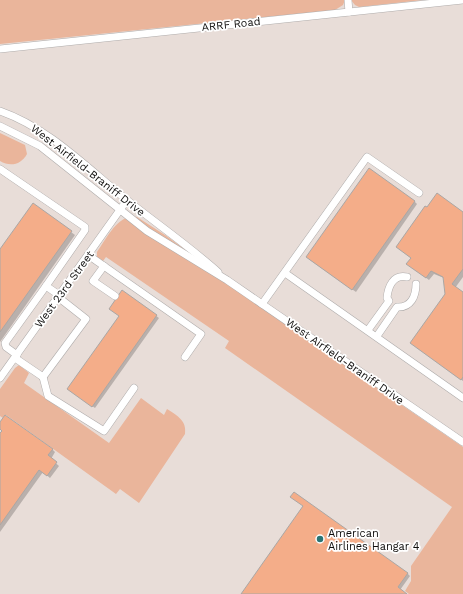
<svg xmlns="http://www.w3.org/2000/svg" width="463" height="594" font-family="'Work Sans',sans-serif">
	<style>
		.built { fill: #e8ddd8 }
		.green { fill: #eab59b }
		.shadow { fill: #0003 }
		.building { fill: #f4ad89; stroke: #aaa7a5 }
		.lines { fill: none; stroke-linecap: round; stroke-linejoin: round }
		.minor-casing { stroke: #afacab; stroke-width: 8 }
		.minor { stroke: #fff; stroke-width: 7 }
		.poi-dot { fill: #297474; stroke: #fff; stroke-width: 1.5 }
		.labels { text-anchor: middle; stroke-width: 3.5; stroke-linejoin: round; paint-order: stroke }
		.street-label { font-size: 11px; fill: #0f0e0d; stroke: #fff }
		.poi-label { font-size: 11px; fill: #0f0e0d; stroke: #fff; text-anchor: start }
	</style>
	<rect width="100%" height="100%" fill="#edeae8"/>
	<rect class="built" x="0" y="0" width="463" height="594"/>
	<g class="green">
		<path d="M0 0H345L343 5 335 10 0 44Z"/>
		<path d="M351 0H423L359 7 355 5Z"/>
		<path d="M0 133 25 145 27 154C21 165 10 167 0 161Z"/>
		<path d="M131 216 137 217 165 235 358 375 463 447V594H409L405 591 411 581V566L452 507 225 348 229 341 106 257 103 261 97 257V252C106 239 115 220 131 216Z"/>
		<path d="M19 365 29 373 24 383 109 443 141 398 164 415 167 409C178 416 187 421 185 434L139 503 120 489 116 494 6 415 3 418 0 416V389L15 368Z"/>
	</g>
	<g class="shadow">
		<path d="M414 201 417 204 356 292 310 260Z"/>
		<path d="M33 204 75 235 0 342V251Z"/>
		<path d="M463 213V277L455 288 463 293V381L411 343 446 294 444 278 434 274 429 280 411 267V258L397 247Z"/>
		<path d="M122 291 159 318 95 408 71 391 120 317Z"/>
		<path d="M0 424 52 449 55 452 51 459 59 466 50 478 43 472 0 532V435L3 431 0 429Z"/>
		<path d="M407 573 410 576 400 590 406 594H242Z"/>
	</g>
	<g class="building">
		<path d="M369 168 415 201 352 290 306 257Z"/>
		<path d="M437 193 463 212V269L452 284 463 292V377L461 380 410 343 445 294 443 277 431 271 426 278 406 264 411 258 396 247 425 206 427 207Z"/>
		<path d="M33 203 72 231 0 332V249Z"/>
		<path d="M122 290 157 315 92 407 67 389 119 316 109 309Z"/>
		<path d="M5 415 53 449 48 455 57 462 47 476 39 470 0 525V433L2 431 0 429V422Z"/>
		<path d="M294 492 408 573 398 587 407 594H241L303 506 290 497Z"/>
	</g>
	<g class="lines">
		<g class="minor-casing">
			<g id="minor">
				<path d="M348 0 349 12"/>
				<path d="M0 49 463 0"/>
				<path d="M0 111C49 128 87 168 127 200 157 224 189 246 218 272"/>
				<path d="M0 126 40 146 147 231 227 280 463 442"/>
				<path d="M0 169 85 227V230L46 286 59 295"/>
				<path d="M88 255 201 334 185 357"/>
				<path d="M104 266 93 281 115 296"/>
				<path d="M285 273 463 398"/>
				<path d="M262 304 367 157 419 193"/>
				<path d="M368 330 389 301 387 298C388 287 393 274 407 277"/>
				<path d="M377 336 397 307C411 308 416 296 416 284"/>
				<path d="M17 355 6 347 5 343 46 286"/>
				<path d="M15 358 43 377 86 319 58 297"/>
				<path d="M43 377 48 396 104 431 134 388"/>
				<path d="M0 378 127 200"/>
			</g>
		</g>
		<use href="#minor" class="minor"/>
	</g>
	<circle class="poi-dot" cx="320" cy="539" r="4"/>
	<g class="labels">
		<g class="street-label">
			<text transform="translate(231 24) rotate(-6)" y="4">ARRF Road</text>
			<text transform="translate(88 170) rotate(38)" y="4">West Airfield-Braniff Drive</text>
			<text transform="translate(64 289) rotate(-54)" y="4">West 23rd Street</text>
			<text transform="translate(345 361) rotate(35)" y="4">West Airfield-Braniff Drive</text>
		</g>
		<g class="poi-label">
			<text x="328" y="537">American<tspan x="328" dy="13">Airlines Hangar 4</tspan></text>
		</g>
	</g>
</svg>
